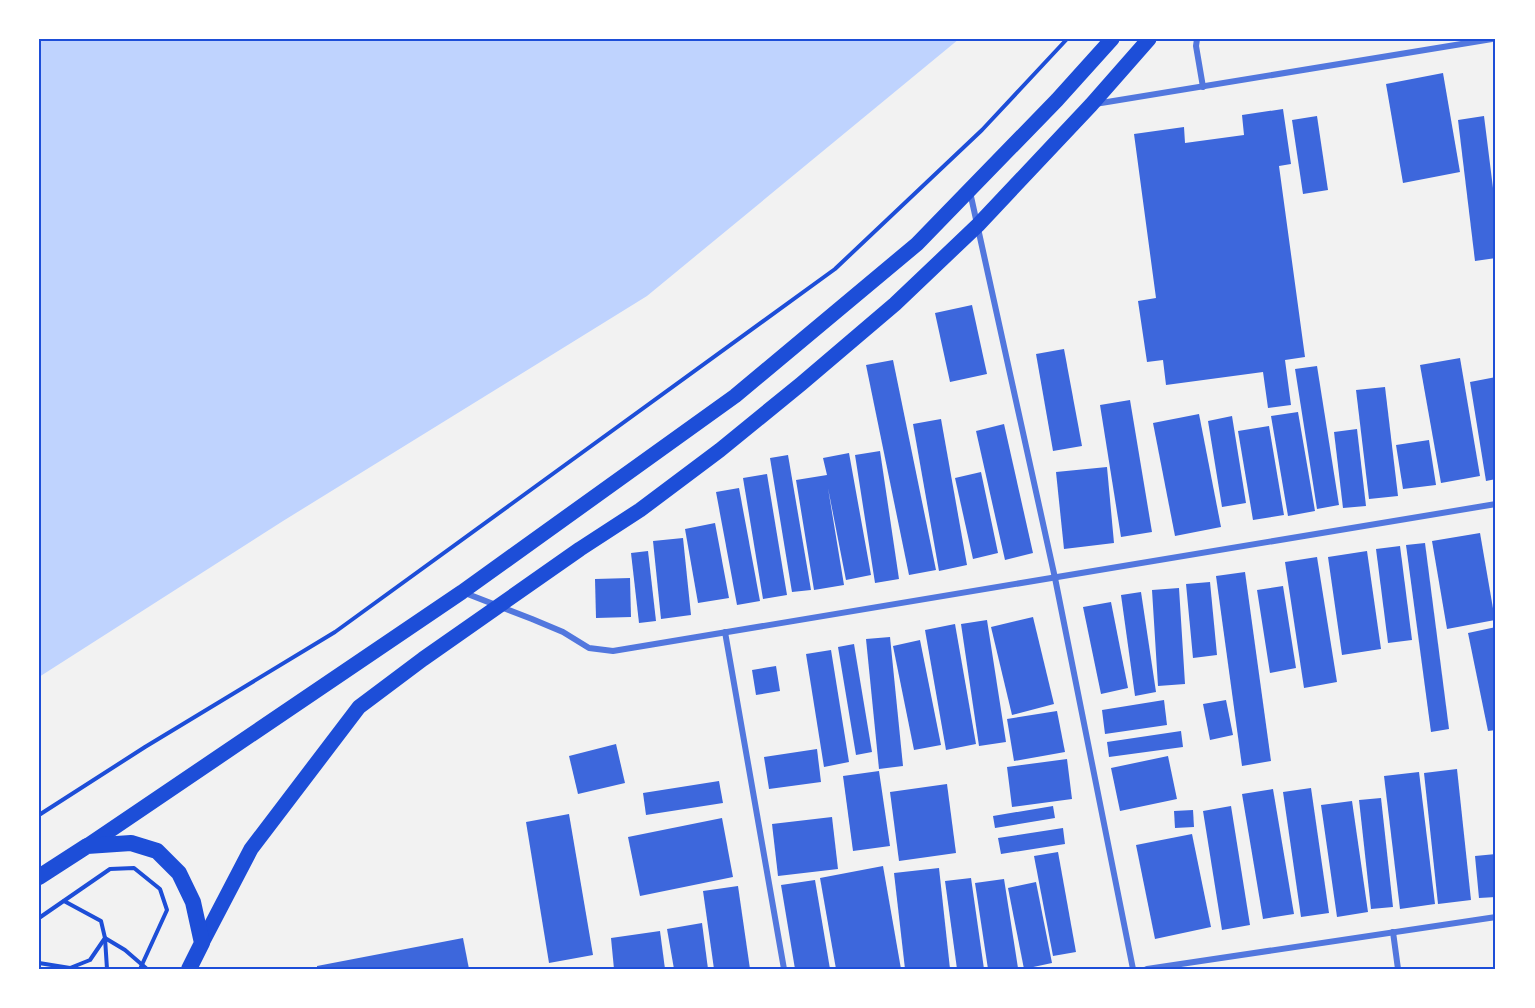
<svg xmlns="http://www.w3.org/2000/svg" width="1535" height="1008" font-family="'IBM Plex Sans',sans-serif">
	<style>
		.water { fill: #bfd3fe }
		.building { fill: #3d67dc }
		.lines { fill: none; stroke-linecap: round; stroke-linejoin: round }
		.path { stroke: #1d4ed8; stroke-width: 4 }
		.minor { stroke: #5277de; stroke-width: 6 }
		.primary { stroke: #1d4ed8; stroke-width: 15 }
		.trunk { stroke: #1d4ed8; stroke-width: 16 }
		.neatline { fill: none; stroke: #1d4ed8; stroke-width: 2 }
	</style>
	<rect width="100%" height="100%" fill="#f2f2f2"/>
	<path class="water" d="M39 39H959L647 296 283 521 39 677Z"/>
	<g class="building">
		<path d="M1443 73 1460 172 1403 183 1386 84Z"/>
		<path d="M1283 109 1291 164 1279 166 1305 357 1285 360 1291 405 1268 408 1263 372 1166 385 1163 360 1147 362 1138 301 1156 298 1134 134 1184 127 1185 143 1244 135 1242 115Z"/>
		<path d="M1317 116 1328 190 1303 194 1292 120Z"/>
		<path d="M1484 116 1496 212V258L1475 261 1458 120Z"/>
		<path d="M972 305 987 374 950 382 935 313Z"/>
		<path d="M1064 349 1082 446 1053 451 1036 354Z"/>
		<path d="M1460 358 1480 476 1441 483 1420 365Z"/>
		<path d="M893 360 936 570 909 575 866 365Z"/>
		<path d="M1317 366 1339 505 1317 509 1295 369Z"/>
		<path d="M1496 377V479L1486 481 1470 382Z"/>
		<path d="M1385 387 1398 496 1369 499 1356 390Z"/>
		<path d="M1130 400 1152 532 1121 537 1100 405Z"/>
		<path d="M1298 412 1315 511 1288 516 1271 416Z"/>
		<path d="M1199 414 1221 527 1175 536 1153 423Z"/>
		<path d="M1232 416 1246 503 1222 507 1208 421Z"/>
		<path d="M941 419 967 565 939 571 913 424Z"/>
		<path d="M1004 424 1033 553 1005 560 976 431Z"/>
		<path d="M1269 426 1284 515 1253 520 1238 431Z"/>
		<path d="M1357 429 1366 506 1343 508 1334 432Z"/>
		<path d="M1429 440 1436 485 1403 489 1396 445Z"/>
		<path d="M880 451 899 579 875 583 855 455Z"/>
		<path d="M849 453 871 575 846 580 828 488 844 585 814 590 796 480 827 475 823 458Z"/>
		<path d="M788 455 811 590 792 592 770 458Z"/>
		<path d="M1107 467 1114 543 1064 549 1056 472Z"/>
		<path d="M981 472 998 553 973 559 955 478Z"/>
		<path d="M767 474 787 595 763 599 743 478Z"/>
		<path d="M739 488 760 601 737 605 716 492Z"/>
		<path d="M715 523 729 598 698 603 685 529Z"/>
		<path d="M1480 533 1495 620 1447 629 1432 541Z"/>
		<path d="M683 538 691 615 661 619 653 541Z"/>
		<path d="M1425 543 1449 729 1431 732 1406 545Z"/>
		<path d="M1400 546 1412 640 1388 643 1376 549Z"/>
		<path d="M648 551 656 621 639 623 631 553Z"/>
		<path d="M1367 551 1381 649 1342 655 1328 557Z"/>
		<path d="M1317 557 1337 682 1304 688 1285 562Z"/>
		<path d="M1245 572 1271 761 1242 766 1216 576Z"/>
		<path d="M630 578 631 617 596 618 595 579Z"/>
		<path d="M1210 582 1217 655 1193 658 1186 584Z"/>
		<path d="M1283 586 1296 668 1270 673 1257 590Z"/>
		<path d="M1179 588 1185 684 1158 686 1152 590Z"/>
		<path d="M1141 592 1156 692 1135 696 1121 595Z"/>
		<path d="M1111 602 1128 688 1101 694 1083 607Z"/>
		<path d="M1033 617 1054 704 1012 715 991 627Z"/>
		<path d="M987 620 1006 742 979 746 961 624Z"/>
		<path d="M955 624 976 744 946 750 925 630Z"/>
		<path d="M1496 627V730L1488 731 1468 633Z"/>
		<path d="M890 637 903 766 879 769 866 639Z"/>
		<path d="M920 640 941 745 914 750 893 646Z"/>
		<path d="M854 644 872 752 856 755 838 647Z"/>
		<path d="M831 650 849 762 824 767 806 654Z"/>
		<path d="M776 666 780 691 756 695 752 670Z"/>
		<path d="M1164 700 1167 725 1105 734 1102 710Z"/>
		<path d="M1226 700 1233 735 1210 740 1203 704Z"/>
		<path d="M1057 711 1065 752 1014 761 1007 719Z"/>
		<path d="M1181 731 1183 747 1109 757 1107 742Z"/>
		<path d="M616 744 625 783 578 794 569 756Z"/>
		<path d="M817 749 821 782 769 789 764 757Z"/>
		<path d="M1168 756 1177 799 1120 811 1111 768Z"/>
		<path d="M1067 759 1072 799 1012 807 1007 767Z"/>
		<path d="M1457 769 1471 900 1438 904 1424 773Z"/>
		<path d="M879 771 890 846 853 851 843 776Z"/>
		<path d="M1419 772 1435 904 1400 909 1384 776Z"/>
		<path d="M719 781 723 803 646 815 643 793Z"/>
		<path d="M947 784 956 853 899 861 890 792Z"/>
		<path d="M1311 788 1329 913 1301 917 1283 792Z"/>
		<path d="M1273 789 1294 914 1263 919 1242 794Z"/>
		<path d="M1381 798 1393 907 1371 909 1359 800Z"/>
		<path d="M1352 801 1368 912 1337 917 1321 805Z"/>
		<path d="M1053 806 1055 818 995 828 993 816Z"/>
		<path d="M1231 806 1250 925 1222 930 1203 811Z"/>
		<path d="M1193 810 1194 827 1175 828 1174 811Z"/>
		<path d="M569 814 593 955 549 963 526 822Z"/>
		<path d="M832 817 838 869 778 876 772 824Z"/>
		<path d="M722 818 733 877 640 896 628 837Z"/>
		<path d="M1063 828 1065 844 1001 854 998 838Z"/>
		<path d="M1192 834 1211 927 1155 939 1136 845Z"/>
		<path d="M1058 852 1076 952 1053 956 1034 856Z"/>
		<path d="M1496 854V897L1479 898 1475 856Z"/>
		<path d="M883 866 901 969H836L820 878Z"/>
		<path d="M939 868 950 969H905L894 873Z"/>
		<path d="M971 878 984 969H957L945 881Z"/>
		<path d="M1004 879 1018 968 988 969 975 883Z"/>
		<path d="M815 880 830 969H795L781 885Z"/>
		<path d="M1036 882 1052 963 1024 969 1008 888Z"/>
		<path d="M738 886 750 969H714L703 891Z"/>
		<path d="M702 923 708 969H674L667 929Z"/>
		<path d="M660 931 665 969H614L611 938Z"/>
		<path d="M463 938 469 969H317V966Z"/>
	</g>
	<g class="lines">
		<g class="path">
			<path d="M39 815 145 747 335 632 835 269 982 130 1067 39"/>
			<path d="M39 918 110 869 134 868 160 889 167 910 140 969"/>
			<path d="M39 963 70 968 90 960 105 938 101 921 64 901"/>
			<path d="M107 969 105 938 125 950 147 969"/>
		</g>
		<g class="minor">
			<path d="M1197 39 1196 46 1203 87"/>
			<path d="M1095 104 1492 39"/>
			<path d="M970 192 1055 578 1133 969"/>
			<path d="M465 593 532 619 563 632 589 648 613 651 1496 504"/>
			<path d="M725 632 784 969"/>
			<path d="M1393 932 1398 969"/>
			<path d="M1147 969 1496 917"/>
		</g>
		<g class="primary">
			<path d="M87 846 462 592 735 396 917 244 1057 100 1112 39"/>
			<path d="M202 943 251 849 359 707 423 659 580 549 640 510 720 450 801 384 895 304 978 225 1091 105 1149 39"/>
		</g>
		<path class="trunk" d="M39 877 87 846 131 843 157 851 179 873 193 902 202 943 189 969"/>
	</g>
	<rect width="1535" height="1008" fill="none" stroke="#ffffff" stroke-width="81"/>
	<rect x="40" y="40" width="1454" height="928" class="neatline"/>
</svg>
